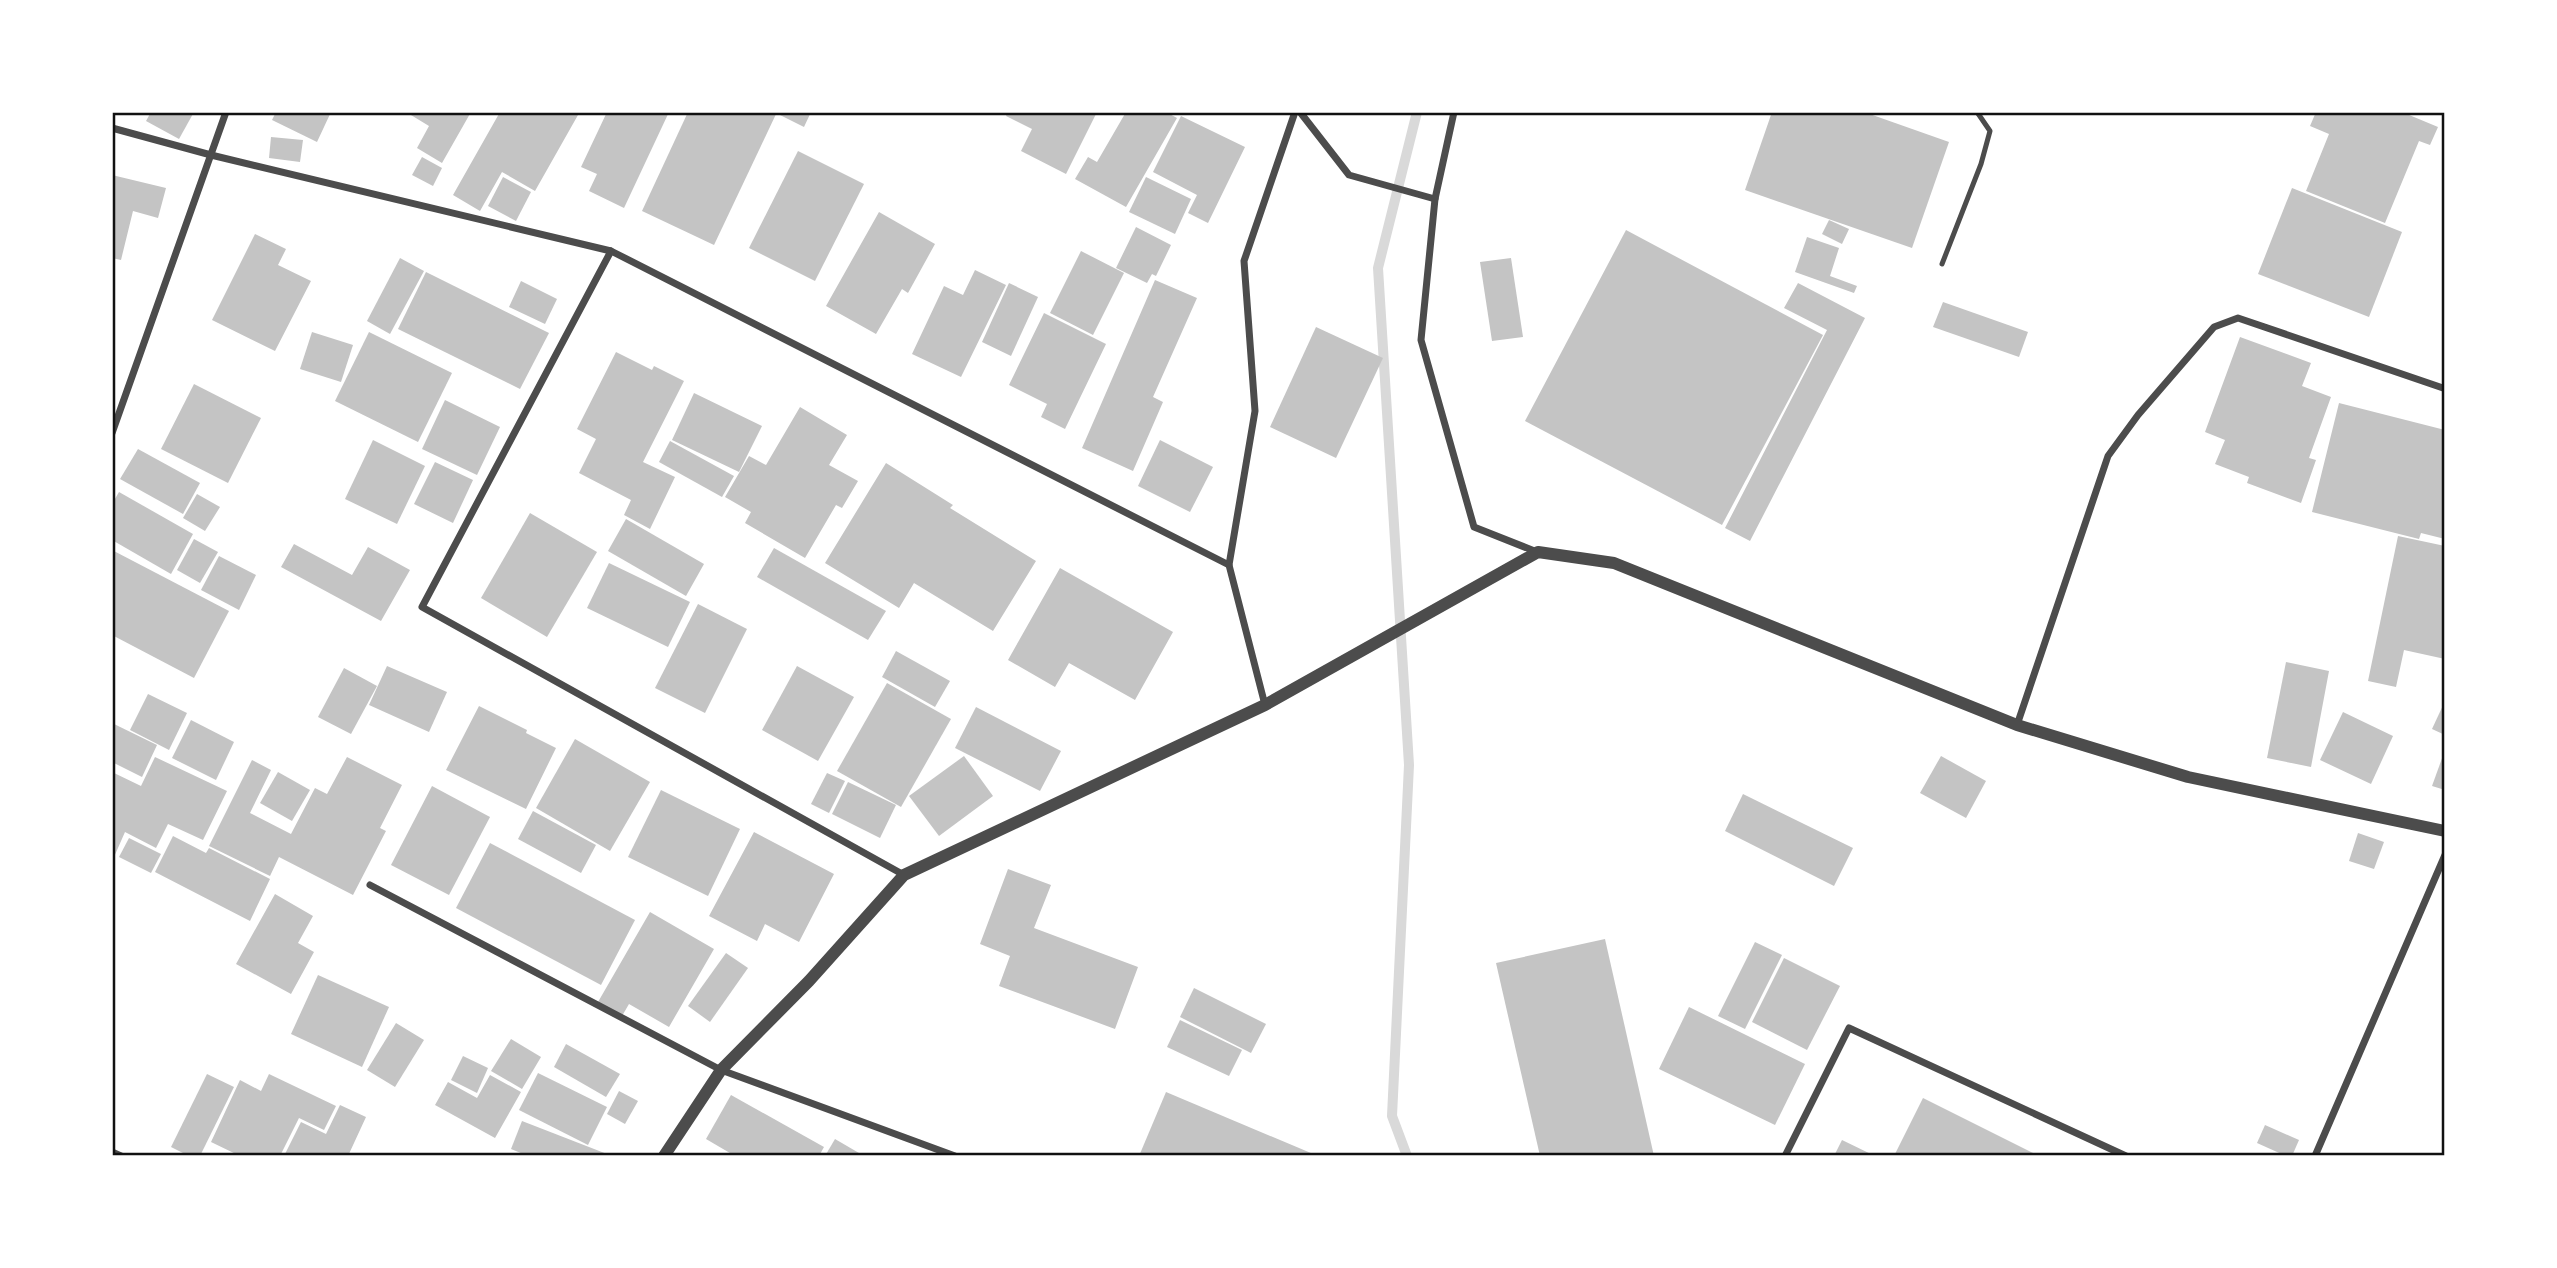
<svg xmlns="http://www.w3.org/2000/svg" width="2557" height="1268" font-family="Barlow,sans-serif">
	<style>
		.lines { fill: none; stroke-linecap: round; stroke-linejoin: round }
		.stream { stroke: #d9d9d9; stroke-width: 10 }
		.building { fill: #c4c4c4 }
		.service { stroke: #4c4c4c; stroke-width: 5 }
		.minor { stroke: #4c4c4c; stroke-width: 7 }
		.tertiary { stroke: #4c4c4c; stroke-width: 12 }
		.neatline { fill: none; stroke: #111; stroke-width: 2.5 }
	</style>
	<rect width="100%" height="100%" fill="#fff"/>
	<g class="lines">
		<path class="stream" d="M1407 1156 1392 1116 1409 765 1378 268 1417 112"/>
	</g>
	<g class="building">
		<path d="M151 112H194L179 139 146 121Z"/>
		<path d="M276 112H331L317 142 272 120Z"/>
		<path d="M406 112H471L442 163 417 148 429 126Z"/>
		<path d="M500 112H572L578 115 535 191 502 172 480 211 453 195Z"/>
		<path d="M607 112H669L624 208 589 191 597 174 581 167Z"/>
		<path d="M688 112H777L714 245 642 211Z"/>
		<path d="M779 112H811L804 127 778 114Z"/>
		<path d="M1008 112H1097L1066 174 1021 151 1032 129 1006 116Z"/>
		<path d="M1126 112H1166L1177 118 1126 207 1075 179 1088 157 1097 162Z"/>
		<path d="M1772 112H1864L1949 142 1912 248 1745 190Z"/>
		<path d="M2316 112H2402L2438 127 2430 145 2419 141 2385 223 2306 191 2329 134 2310 126Z"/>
		<path d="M1181 116 1245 147 1208 223 1188 213 1197 195 1153 172Z"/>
		<path d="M271 137 303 140 300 162 269 158Z"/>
		<path d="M798 151 864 184 815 281 749 248Z"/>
		<path d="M422 157 442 168 433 186 412 175Z"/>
		<path d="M112 175 166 188 158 218 133 211 121 260 112 258Z"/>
		<path d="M503 177 531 192 516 221 488 206Z"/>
		<path d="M1146 177 1191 199 1175 234 1129 212Z"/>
		<path d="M2292 188 2402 232 2369 317 2258 274Z"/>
		<path d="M879 212 935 244 908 293 902 289 876 334 826 306Z"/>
		<path d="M1829 220 1849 229 1842 244 1822 234Z"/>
		<path d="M1136 227 1171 245 1156 276 1152 274 1147 283 1116 268Z"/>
		<path d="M1626 230 1823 335 1722 525 1525 421Z"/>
		<path d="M255 234 286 249 278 265 311 281 275 351 212 320Z"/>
		<path d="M1807 237 1839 248 1830 276 1857 286 1854 293 1795 272Z"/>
		<path d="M1081 251 1124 273 1093 335 1050 313Z"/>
		<path d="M400 258 424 271 390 334 367 321Z"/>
		<path d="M1511 258 1523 337 1492 341 1480 262Z"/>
		<path d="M975 270 1006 285 961 377 912 354 944 286 963 295Z"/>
		<path d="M426 272 549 333 520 389 398 329Z"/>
		<path d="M1155 280 1197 298 1153 397 1163 402 1133 471 1082 448Z"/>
		<path d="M521 281 557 299 545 324 509 307Z"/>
		<path d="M1009 283 1038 297 1011 356 982 342Z"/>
		<path d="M1798 283 1865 318 1750 541 1725 528 1827 330 1784 308Z"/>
		<path d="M1943 302 2028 332 2019 357 1933 327Z"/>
		<path d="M1044 313 1106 344 1065 429 1041 417 1047 404 1009 385Z"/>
		<path d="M1316 327 1383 358 1336 458 1270 427Z"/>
		<path d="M312 332 353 345 341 382 300 369Z"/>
		<path d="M369 332 452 373 418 442 335 401Z"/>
		<path d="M2240 337 2311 363 2302 386 2331 397 2309 458 2316 460 2301 503 2247 483 2249 477 2215 464 2225 440 2205 432Z"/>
		<path d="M616 352 652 370 654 366 684 381 643 462 675 477 650 529 624 515 631 500 579 473 596 439 577 429Z"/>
		<path d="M194 384 261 418 228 483 161 449Z"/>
		<path d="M694 393 762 426 739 472 672 440Z"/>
		<path d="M445 400 500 427 477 475 422 449Z"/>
		<path d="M2339 403 2445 430V539L2421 533 2419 539 2312 512Z"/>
		<path d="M800 407 847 435 829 465 858 481 842 508 836 505 805 558 745 523 751 512 725 497 749 456 766 465Z"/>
		<path d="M373 440 425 466 397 524 345 499Z"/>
		<path d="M1160 440 1213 467 1190 512 1138 486Z"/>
		<path d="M670 441 734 476 722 497 659 462Z"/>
		<path d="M138 449 200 483 183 514 120 479Z"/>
		<path d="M435 462 473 480 453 523 414 504Z"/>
		<path d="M886 463 953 505 950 508 1036 561 993 631 914 583 899 608 825 563Z"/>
		<path d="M119 492 193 534 171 574 112 540V504Z"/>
		<path d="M197 494 220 507 205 531 183 518Z"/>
		<path d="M530 513 597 552 547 637 481 598Z"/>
		<path d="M626 519 704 564 686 596 608 551Z"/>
		<path d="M2398 536 2445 546V659L2404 650 2396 687 2368 681Z"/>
		<path d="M194 539 218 552 200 583 177 570Z"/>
		<path d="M294 544 352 575 368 547 410 570 381 621 281 567Z"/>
		<path d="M774 548 886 611 868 640 757 577Z"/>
		<path d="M112 550 229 611 194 678 112 635Z"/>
		<path d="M219 556 256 575 239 610 201 590Z"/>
		<path d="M609 563 690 602 668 647 587 608Z"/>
		<path d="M1060 568 1173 632 1135 700 1069 663 1055 687 1008 660Z"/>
		<path d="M698 604 747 629 705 713 655 688Z"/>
		<path d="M896 651 950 681 935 707 882 677Z"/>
		<path d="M2286 662 2329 671 2311 767 2267 758Z"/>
		<path d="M387 666 447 692 429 732 369 705Z"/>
		<path d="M797 666 854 697 818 761 762 730Z"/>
		<path d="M344 668 377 686 351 734 318 717Z"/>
		<path d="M887 683 951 719 901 807 837 771Z"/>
		<path d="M148 694 187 713 169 750 130 730Z"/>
		<path d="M2445 701V735L2432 729Z"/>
		<path d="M479 706 527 730 526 733 556 748 526 809 446 770Z"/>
		<path d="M976 707 1061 751 1040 791 955 748Z"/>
		<path d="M2343 712 2393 736 2371 784 2320 760Z"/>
		<path d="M191 720 234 742 216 780 172 758Z"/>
		<path d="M112 723 157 745 142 777 112 762Z"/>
		<path d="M575 739 650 782 610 851 536 808Z"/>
		<path d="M2445 750V790L2432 786Z"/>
		<path d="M964 756 993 796 939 836 909 796Z"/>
		<path d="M1941 756 1986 781 1966 818 1920 793Z"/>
		<path d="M155 757 227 791 203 840 168 824 156 848 125 832 114 857 112 856V772L141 786Z"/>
		<path d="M347 757 402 785 380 828 386 831 353 895 279 857 270 876 209 846 252 760 271 770 250 813 291 834 315 788 327 794Z"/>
		<path d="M278 772 310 790 292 821 260 803Z"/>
		<path d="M827 773 845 781 829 813 811 804Z"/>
		<path d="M848 782 896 805 880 838 832 814Z"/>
		<path d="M432 786 490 817 449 895 391 865Z"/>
		<path d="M661 790 740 829 708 896 628 857Z"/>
		<path d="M1743 794 1853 848 1834 886 1725 831Z"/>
		<path d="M533 811 596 845 581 873 518 839Z"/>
		<path d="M754 832 834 874 799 942 765 924 757 941 709 916Z"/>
		<path d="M2358 833 2384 842 2374 869 2349 861Z"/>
		<path d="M173 836 206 853 209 848 270 879 250 921 155 872Z"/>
		<path d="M129 838 161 854 151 873 119 857Z"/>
		<path d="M490 843 635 920 601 985 456 908Z"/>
		<path d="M1008 869 1051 885 1034 928 1138 967 1115 1029 999 986 1010 956 980 944Z"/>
		<path d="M275 894 313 916 298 943 314 952 291 994 236 964Z"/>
		<path d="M650 912 714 949 669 1027 629 1004 622 1016 598 1002Z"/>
		<path d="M1605 939 1654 1156H1540L1496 963Z"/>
		<path d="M1755 942 1782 955 1745 1029 1718 1016Z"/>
		<path d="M726 953 748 968 710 1022 688 1006Z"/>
		<path d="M1784 958 1840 986 1807 1050 1752 1022Z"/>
		<path d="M318 975 389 1007 362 1067 291 1034Z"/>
		<path d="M1194 988 1266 1024 1251 1053 1180 1017Z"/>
		<path d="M1689 1007 1805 1064 1775 1125 1659 1069Z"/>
		<path d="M1180 1020 1242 1050 1229 1076 1167 1047Z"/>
		<path d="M396 1023 424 1040 395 1087 367 1070Z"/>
		<path d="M511 1039 541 1057 522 1089 491 1071Z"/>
		<path d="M566 1044 620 1074 606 1097 554 1067Z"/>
		<path d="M463 1056 488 1068 477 1093 451 1080Z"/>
		<path d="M538 1073 607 1107 588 1145 519 1110Z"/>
		<path d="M207 1074 234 1087 200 1156H189L171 1147Z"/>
		<path d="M269 1074 336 1106 324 1130 299 1118 280 1156H240L211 1142 240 1080 261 1091Z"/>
		<path d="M490 1075 521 1092 495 1138 435 1105 448 1082 477 1098Z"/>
		<path d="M619 1091 638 1101 625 1124 607 1114Z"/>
		<path d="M1166 1092 1318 1156H1139Z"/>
		<path d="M731 1095 824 1147 819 1156H735L706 1139Z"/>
		<path d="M1923 1098 2039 1156H1894Z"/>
		<path d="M340 1105 366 1117 348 1156H284L301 1122 326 1134Z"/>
		<path d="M522 1121 607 1154 606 1156H528L511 1149Z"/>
		<path d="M2265 1125 2299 1140 2292 1156H2286L2257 1143Z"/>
		<path d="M835 1139 859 1153 857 1156H825Z"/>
		<path d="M1842 1140 1875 1156H1834Z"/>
	</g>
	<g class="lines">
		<path class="service" d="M1942 264 1981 164 1990 131 1977 112"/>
		<g class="minor">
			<path d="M1300 112 1349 175 1435 199"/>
			<path d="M1454 112 1435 199 1421 340 1474 527 1537 552"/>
			<path d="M112 128 211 155 611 251 1229 565 1265 705"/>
			<path d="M611 251 422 607 904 875"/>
			<path d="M112 433 226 112"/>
			<path d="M1229 565 1255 411 1244 261 1295 112"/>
			<path d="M2017 725 2108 456 2138 415 2214 327 2238 318 2443 388"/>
			<path d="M370 885 721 1070 955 1156"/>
			<path d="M112 1152 121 1156"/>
			<path d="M1785 1156 1849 1028 2126 1156"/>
			<path d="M2315 1156 2445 855"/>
		</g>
		<path class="tertiary" d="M664 1156 721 1070 809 981 904 875 1265 705 1538 552 1614 563 2017 725 2188 777 2445 831"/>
	</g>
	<rect width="2557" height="1268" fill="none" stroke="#ffffff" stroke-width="228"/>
	<rect x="114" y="114" width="2329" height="1040" class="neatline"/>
</svg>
